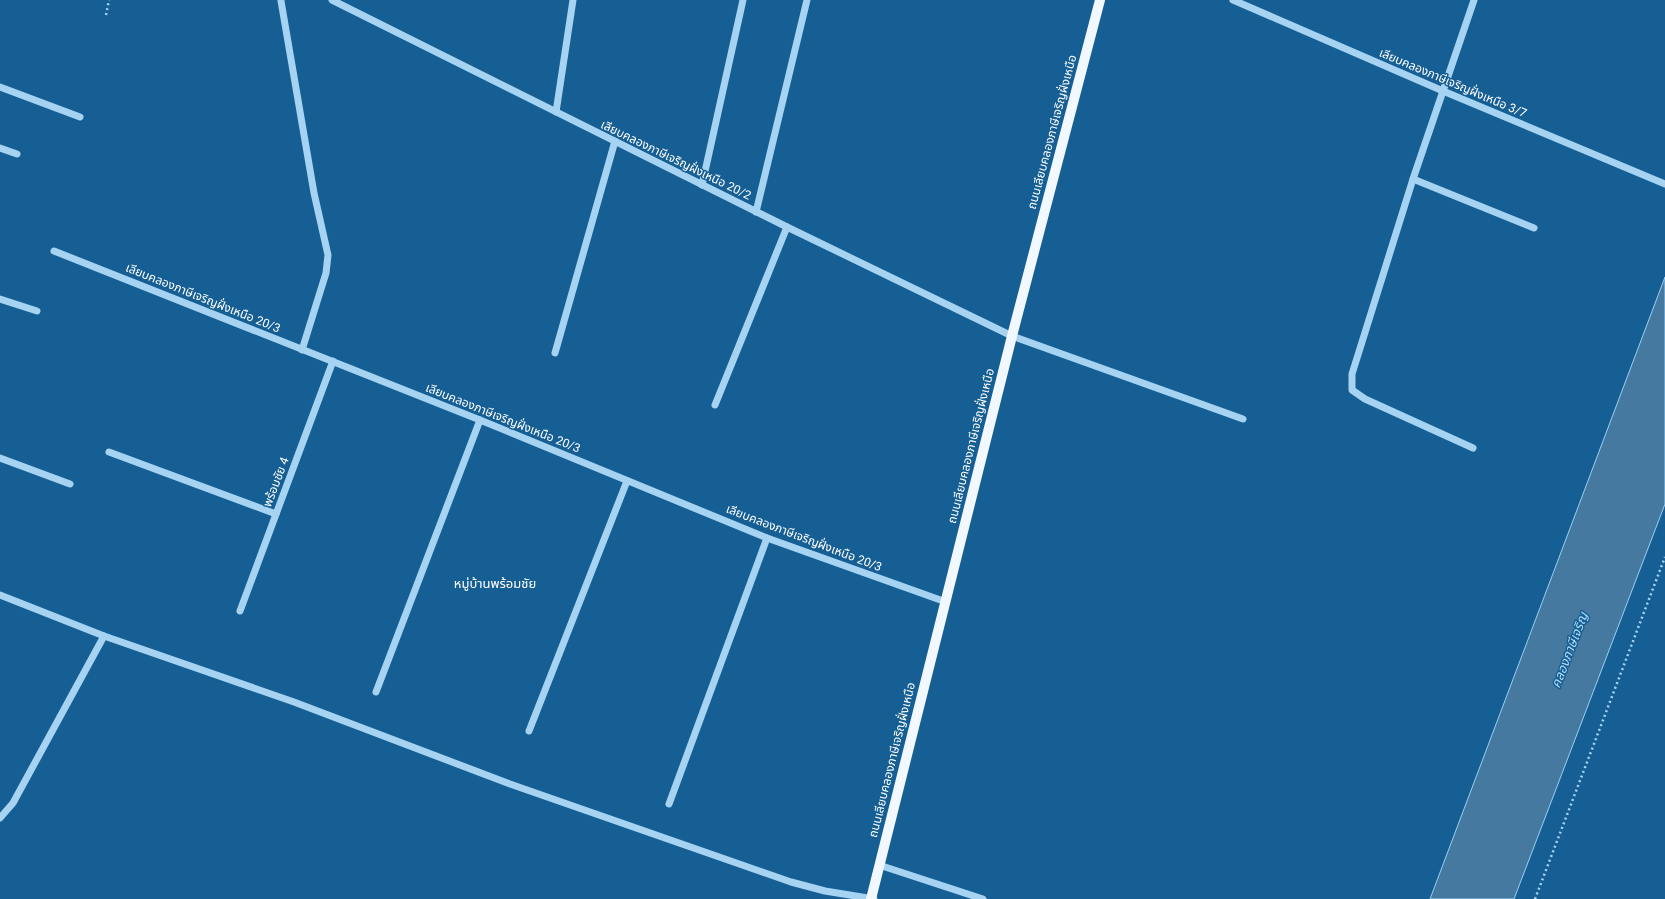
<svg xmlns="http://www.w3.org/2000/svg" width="1665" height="899" font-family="Roboto,'Noto Sans Thai',sans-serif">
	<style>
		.water { fill: #4679a0; stroke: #99d0f4 }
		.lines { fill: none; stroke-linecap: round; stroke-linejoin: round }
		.path { stroke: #a6d3f1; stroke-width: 2.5; stroke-dasharray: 2 3; stroke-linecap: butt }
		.minor { stroke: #a6d3f1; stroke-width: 7 }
		.major { stroke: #f1f8ff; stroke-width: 10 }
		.labels { text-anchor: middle; stroke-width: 3; stroke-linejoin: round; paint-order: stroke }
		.street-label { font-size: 12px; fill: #fff; stroke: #165f95 }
		.neighbourhood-label { font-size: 13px; fill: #fff; stroke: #165f95 }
		.water-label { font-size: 13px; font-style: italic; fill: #b3dcf8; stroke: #165f95 }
	</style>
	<rect width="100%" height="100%" fill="#165f95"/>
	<path class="water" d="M1665 277V504L1514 899H1430Z"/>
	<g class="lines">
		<g class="path">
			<path d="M106 15 109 0"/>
			<path d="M1535 899 1665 557"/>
		</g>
		<g class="minor">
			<path d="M332 0 787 227 1012 336 1243 419"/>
			<path d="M1233 0 1443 91 1665 184"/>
			<path d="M281 1 314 193 328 255 326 273 302 350"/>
			<path d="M0 87 80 117"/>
			<path d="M556 112 573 0"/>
			<path d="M0 148 17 154"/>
			<path d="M1413 179 1534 228"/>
			<path d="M702 185 743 0"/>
			<path d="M756 212 807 0"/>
			<path d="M54 251 480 420 767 538 946 602"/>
			<path d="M0 299 37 311"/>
			<path d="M555 353 615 141"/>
			<path d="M715 405 787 227"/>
			<path d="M1473 448 1365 399 1352 390V374L1413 179 1474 0"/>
			<path d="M109 452 276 514"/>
			<path d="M0 458 70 484"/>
			<path d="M0 595 104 636 294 702 510 784 791 882 825 891 874 899"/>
			<path d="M240 611 333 361"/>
			<path d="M376 692 480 420"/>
			<path d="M529 731 627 481"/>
			<path d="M669 804 767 538"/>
			<path d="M0 818 13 803 104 636"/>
			<path d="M879 865 983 899"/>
		</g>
		<path class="major" d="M871 899 1012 336 1100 0"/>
	</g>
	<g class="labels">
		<g class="street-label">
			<text transform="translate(1453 83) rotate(23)" y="4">เลียบคลองภาษีเจริญฝั่งเหนือ 3/7</text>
			<text transform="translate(1052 132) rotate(-75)" y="4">ถนนเลียบคลองภาษีเจริญฝั่งเหนือ</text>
			<text transform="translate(676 160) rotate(26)" y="4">เลียบคลองภาษีเจริญฝั่งเหนือ 20/2</text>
			<text transform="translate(203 298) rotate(22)" y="4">เลียบคลองภาษีเจริญฝั่งเหนือ 20/3</text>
			<text transform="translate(503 418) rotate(22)" y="4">เลียบคลองภาษีเจริญฝั่งเหนือ 20/3</text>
			<text transform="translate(971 446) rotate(-76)" y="4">ถนนเลียบคลองภาษีเจริญฝั่งเหนือ</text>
			<text transform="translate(276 482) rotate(-69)" y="4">พร้อมชัย 4</text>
			<text transform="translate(804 538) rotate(21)" y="4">เลียบคลองภาษีเจริญฝั่งเหนือ 20/3</text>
			<text transform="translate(892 760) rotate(-76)" y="4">ถนนเลียบคลองภาษีเจริญฝั่งเหนือ</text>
		</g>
		<g class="neighbourhood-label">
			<text x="495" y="588">หมู่บ้านพร้อมชัย</text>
		</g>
		<g class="water-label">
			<text transform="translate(1569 650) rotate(-69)" y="5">คลองภาษีเจริญ</text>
		</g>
	</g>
</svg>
